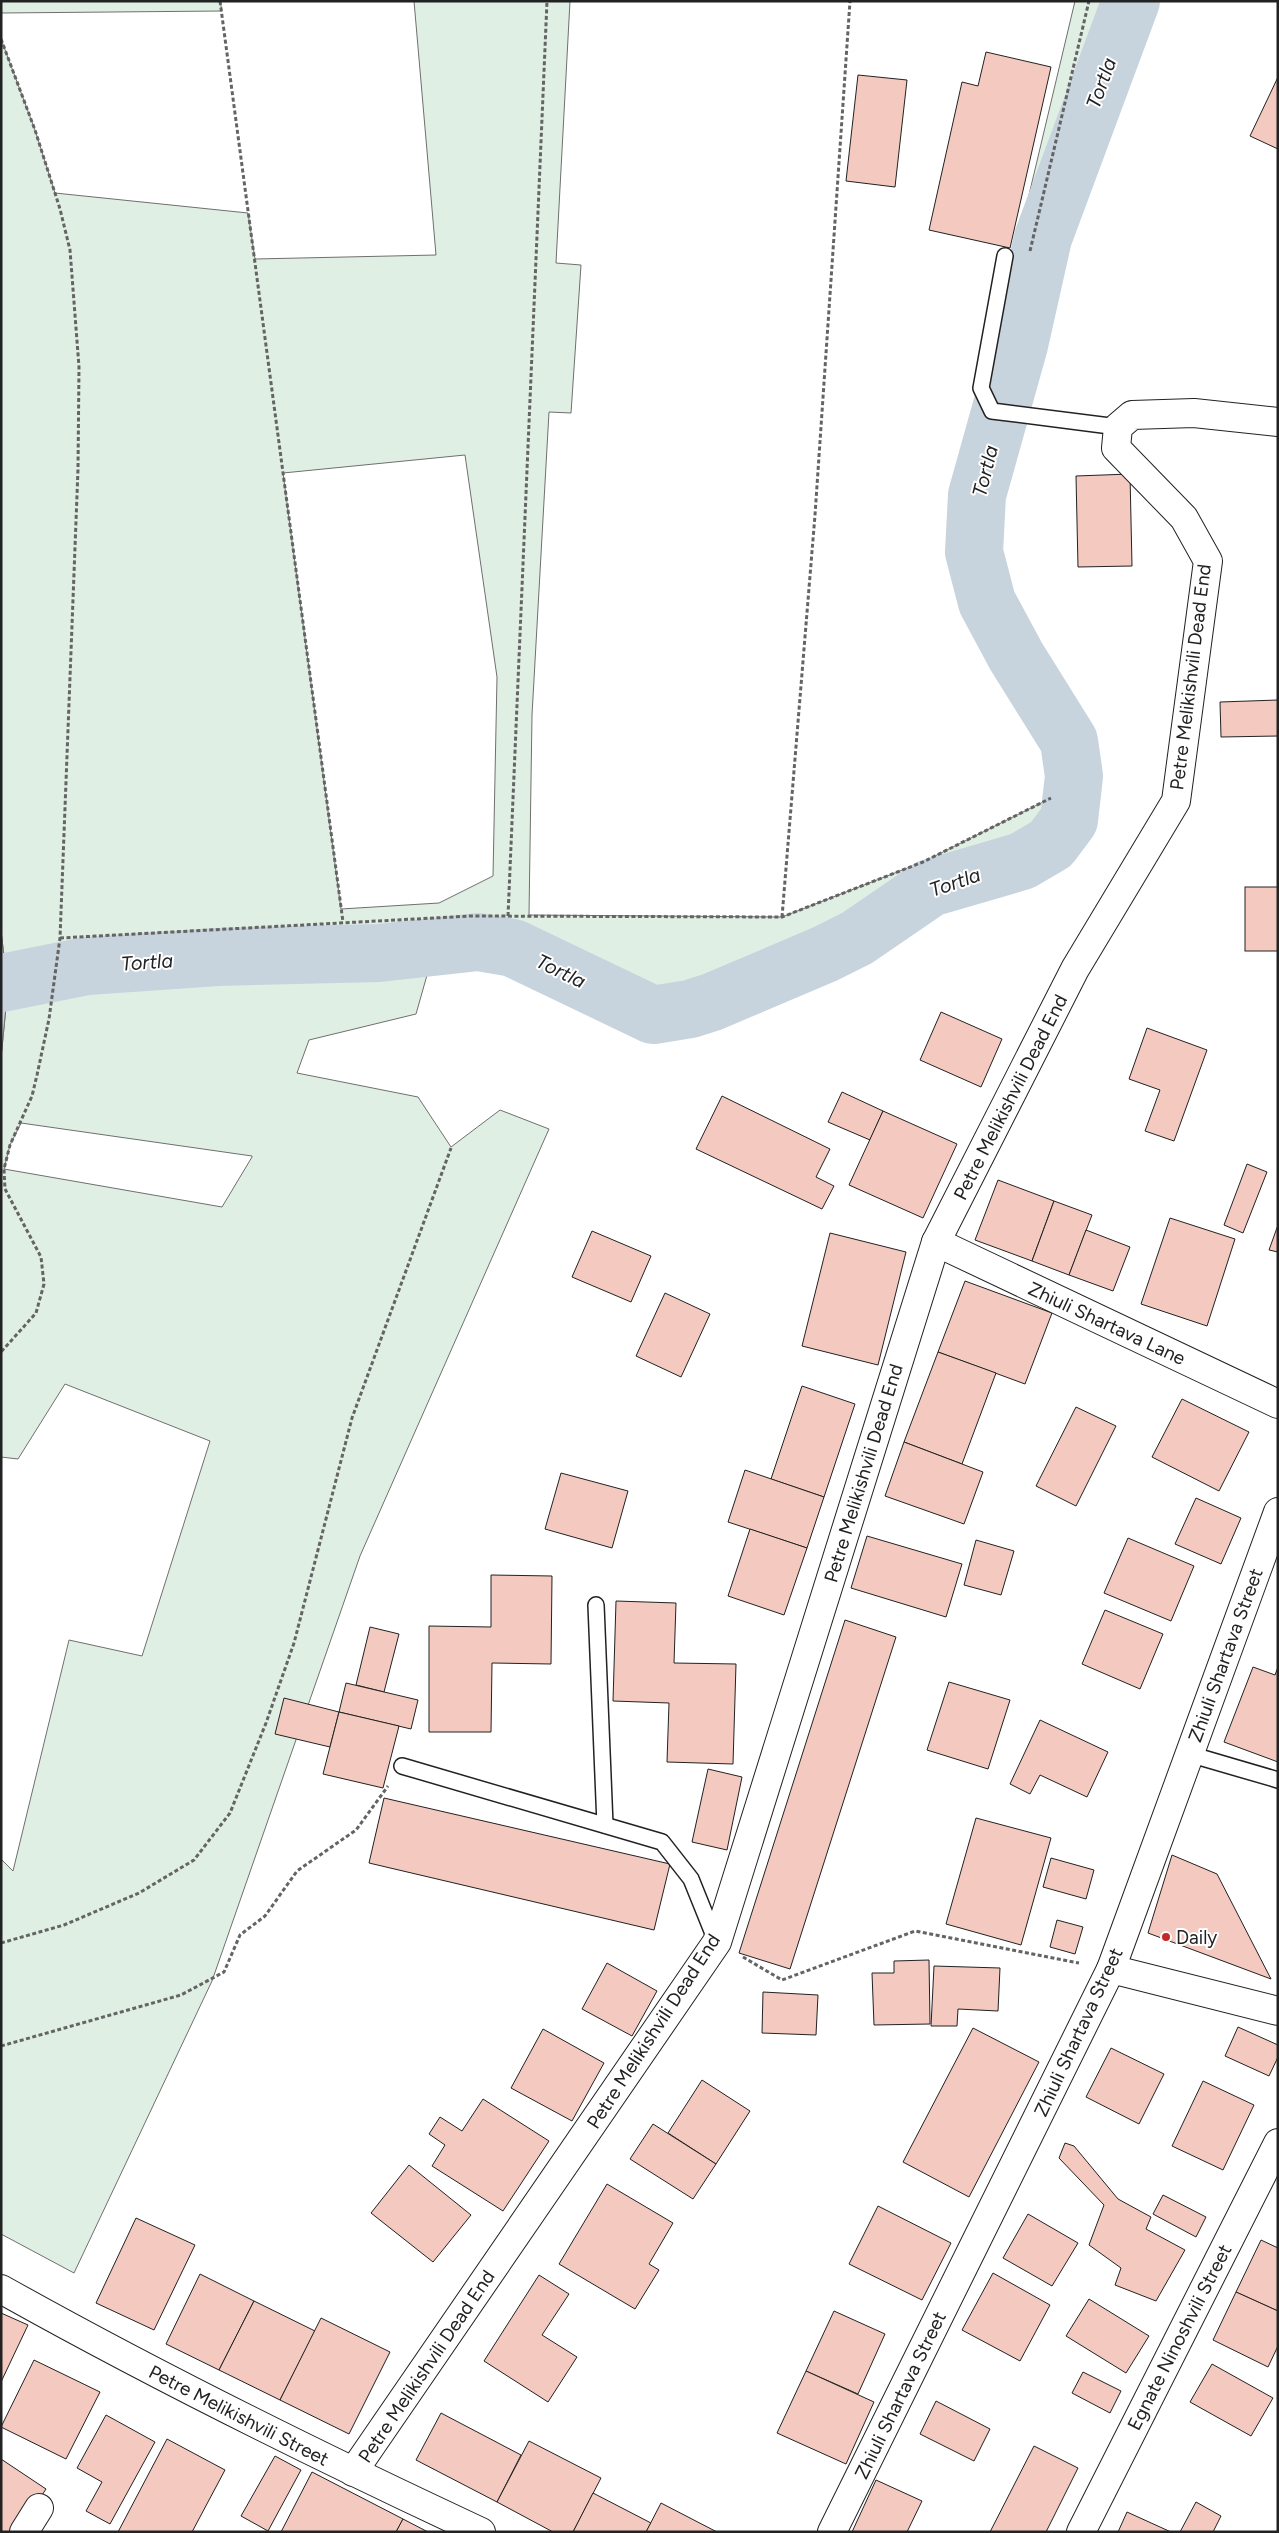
<svg xmlns="http://www.w3.org/2000/svg" width="1279" height="2533" font-family="Figtree,sans-serif">
	<style>
		.green { fill: #e0efe3; stroke: #6f6f6f; fill-rule: evenodd }
		.water { fill: #c7d3dd; stroke: #6f6f6f }
		.lines { fill: none; stroke-linecap: round; stroke-linejoin: round }
		.river { stroke: #c7d3dd; stroke-width: 58 }
		.building { fill: #f3c9c0; stroke: #222 }
		.lane-casing { stroke: #222; stroke-width: 18 }
		.street-casing { stroke: #222; stroke-width: 30 }
		.secondary-casing { stroke: #222; stroke-width: 30 }
		.path { stroke: #646464; stroke-width: 3; stroke-dasharray: 4 2.5; stroke-linecap: butt }
		.lane { stroke: #fff; stroke-width: 15 }
		.street { stroke: #fff; stroke-width: 28 }
		.secondary { stroke: #fff; stroke-width: 28 }
		.poi-dot { fill: #c62828; stroke: #fff; stroke-width: 2 }
		.labels { text-anchor: middle; stroke-width: 4; stroke-linejoin: round; paint-order: stroke }
		.street-label { font-size: 19px; fill: #222; stroke: #fff }
		.poi-label { font-size: 19px; fill: #222; stroke: #fff; text-anchor: start }
		.water-label { font-size: 20px; font-style: italic; fill: #222; stroke: #fff }
	</style>
	<rect width="100%" height="100%" fill="#fff"/>
	<g class="green">
		<path d="M1 1H220L222 11 1 13Z"/>
		<path d="M414 1H570L556 263 581 265 571 413 549 412 532 715 529 915 782 917 923 862 1051 798 1054 773 1052 749 1033 711 998 657 966 591 954 543 1009 279 1075 1H1131L1043 238 1019 345 977 495 974 552 987 602 1016 656 1069 741 1074 776 1069 820 1051 844 1022 861 930 888 857 938 825 954 712 1002 690 1009 653 1015 606 992 603 1001 508 968 465 956 431 961 416 1014 309 1040 297 1073 418 1097 451 1147 500 1110 549 1129 360 1556 212 1981 74 2273 1 2234V1859L13 1871 69 1640 142 1656 210 1441 65 1384 18 1459 1 1457V1058L6 1007V973L1 931V39L35 130 55 193 248 213 255 259 436 255ZM465 455 497 677 493 876 439 903 341 909 283 473ZM21 1123 252 1156V1157L222 1207 4 1169 10 1145Z"/>
	</g>
	<path class="water" d="M1 931 6 973V1007L1 1058Z"/>
	<g class="lines">
		<path class="river" d="M1 983 87 966 217 957 379 953 478 942 513 948 653 1015 690 1009 712 1002 825 954 857 938 930 888 1022 861 1051 844 1069 820 1074 776 1069 741 1016 656 987 602 974 552 977 495 1019 345 1043 238 1131 1"/>
	</g>
	<g class="building">
		<path d="M986 52 1051 67 1010 248 929 230 962 82 978 86Z"/>
		<path d="M858 75 907 80 895 187 846 181Z"/>
		<path d="M1278 77V149L1250 136Z"/>
		<path d="M1130 474 1132 566 1078 567 1076 476Z"/>
		<path d="M1278 700V736L1221 737 1220 702Z"/>
		<rect x="1245" y="887" width="33" height="64"/>
		<path d="M941 1012 1002 1039 981 1087 920 1060Z"/>
		<path d="M1147 1028 1207 1050 1174 1141 1145 1131 1160 1090 1129 1079Z"/>
		<path d="M842 1092 883 1111 870 1140 828 1122Z"/>
		<path d="M722 1096 830 1149 816 1177 834 1186 822 1209 696 1149Z"/>
		<path d="M883 1111 957 1144 923 1218 849 1185Z"/>
		<path d="M1247 1164 1267 1172 1243 1233 1224 1225Z"/>
		<path d="M998 1180 1054 1201 1032 1261 975 1240Z"/>
		<path d="M1054 1201 1092 1215 1069 1275 1032 1261Z"/>
		<path d="M1170 1218 1235 1239 1207 1326 1141 1304Z"/>
		<path d="M1278 1225V1252L1269 1250Z"/>
		<path d="M1086 1230 1130 1247 1113 1291 1069 1275Z"/>
		<path d="M592 1231 651 1256 631 1302 572 1277Z"/>
		<path d="M830 1233 906 1252 878 1365 802 1346Z"/>
		<path d="M965 1281 1052 1313 1025 1384 938 1352Z"/>
		<path d="M665 1293 710 1314 681 1377 636 1356Z"/>
		<path d="M938 1352 996 1373 962 1464 904 1442Z"/>
		<path d="M802 1386 855 1404 824 1497 771 1479Z"/>
		<path d="M1182 1399 1249 1432 1219 1491 1152 1457Z"/>
		<path d="M1076 1407 1116 1426 1076 1506 1036 1486Z"/>
		<path d="M904 1442 983 1472 964 1524 885 1496Z"/>
		<path d="M745 1470 824 1497 807 1548 728 1522Z"/>
		<path d="M561 1473 628 1491 612 1548 545 1529Z"/>
		<path d="M1196 1498 1241 1518 1221 1564 1175 1544Z"/>
		<path d="M750 1529 807 1548 784 1615 728 1596Z"/>
		<path d="M867 1536 962 1564 946 1617 851 1588Z"/>
		<path d="M1128 1538 1194 1566 1171 1621 1104 1593Z"/>
		<path d="M976 1540 1014 1551 1001 1595 964 1585Z"/>
		<path d="M491 1575 552 1576 551 1664 492 1663 491 1732H429V1626L491 1627Z"/>
		<path d="M616 1601 676 1603 674 1663 736 1664 733 1764 667 1762 669 1703 613 1701Z"/>
		<path d="M1105 1610 1163 1634 1140 1689 1082 1664Z"/>
		<path d="M845 1620 896 1637 790 1969 739 1953Z"/>
		<path d="M370 1627 399 1634 384 1692 356 1685Z"/>
		<path d="M1253 1667 1275 1675 1278 1667V1762L1224 1742Z"/>
		<path d="M949 1682 1010 1700 988 1769 927 1750Z"/>
		<path d="M346 1683 418 1700 411 1729 339 1712Z"/>
		<path d="M284 1698 339 1712 330 1747 275 1734Z"/>
		<path d="M339 1712 399 1726 383 1788 323 1774Z"/>
		<path d="M1040 1720 1108 1752 1087 1797 1040 1775 1030 1794 1010 1784Z"/>
		<path d="M708 1769 742 1777 727 1850 692 1842Z"/>
		<path d="M384 1798 670 1864 654 1930 369 1863Z"/>
		<path d="M976 1818 1051 1838 1021 1945 946 1924Z"/>
		<path d="M1172 1855 1217 1874 1271 1979 1148 1933Z"/>
		<path d="M1051 1858 1094 1870 1086 1899 1043 1887Z"/>
		<path d="M1057 1920 1083 1927 1075 1954 1050 1947Z"/>
		<path d="M929 1960 930 2024 874 2025 872 1973H894V1961Z"/>
		<path d="M607 1963 657 1991 632 2036 582 2009Z"/>
		<path d="M934 1966 1000 1968 998 2011 958 2009 957 2026H931Z"/>
		<path d="M763 1992 818 1995 816 2035 762 2033Z"/>
		<path d="M1238 2027 1278 2045V2057L1269 2076 1225 2056Z"/>
		<path d="M973 2028 1039 2062 969 2197 903 2162Z"/>
		<path d="M543 2029 604 2063 572 2121 511 2088Z"/>
		<path d="M1111 2048 1164 2074 1139 2124 1086 2097Z"/>
		<path d="M702 2080 750 2111 716 2164 668 2133Z"/>
		<path d="M1203 2081 1254 2105 1223 2170 1172 2146Z"/>
		<path d="M483 2099 549 2141 503 2211 432 2166 445 2145 429 2134 440 2117 462 2131Z"/>
		<path d="M653 2124 716 2164 693 2199 630 2159Z"/>
		<path d="M1065 2143 1074 2146 1118 2199 1151 2217 1146 2229 1185 2250 1156 2301 1115 2285 1121 2268 1089 2245 1104 2205 1059 2158Z"/>
		<path d="M409 2165 471 2215 433 2262 371 2213Z"/>
		<path d="M607 2184 673 2223 649 2264 659 2270 635 2309 559 2264Z"/>
		<path d="M1163 2195 1206 2217 1196 2237 1153 2214Z"/>
		<path d="M878 2206 951 2243 922 2300 849 2264Z"/>
		<path d="M1028 2214 1078 2243 1052 2286 1003 2258Z"/>
		<path d="M136 2218 195 2245 154 2330 96 2303Z"/>
		<path d="M1261 2240 1278 2248V2311L1236 2292Z"/>
		<path d="M993 2273 1050 2305 1020 2361 962 2330Z"/>
		<path d="M200 2274 254 2301 219 2370 166 2344Z"/>
		<path d="M539 2275 569 2294 542 2335 577 2357 548 2402 484 2361Z"/>
		<path d="M1236 2292 1278 2311V2346L1268 2367 1213 2340Z"/>
		<path d="M1089 2299 1149 2336 1126 2373 1066 2336Z"/>
		<path d="M254 2301 315 2331 280 2400 219 2370Z"/>
		<path d="M834 2311 885 2334 858 2394 806 2371Z"/>
		<path d="M1 2313 28 2325 1 2382Z"/>
		<path d="M321 2318 390 2352 349 2434 280 2400Z"/>
		<path d="M34 2360 100 2392 66 2459 1 2427Z"/>
		<path d="M1212 2364 1273 2398 1251 2436 1190 2402Z"/>
		<path d="M806 2371 874 2402 846 2464 777 2433Z"/>
		<path d="M1083 2372 1121 2391 1110 2413 1072 2393Z"/>
		<path d="M936 2401 990 2429 974 2461 920 2434Z"/>
		<path d="M441 2413 521 2455 497 2502 416 2460Z"/>
		<path d="M106 2415 155 2442 110 2524 86 2511 102 2482 77 2468Z"/>
		<path d="M167 2439 225 2470 192 2532H118Z"/>
		<path d="M529 2441 601 2478 573 2532H553L497 2502Z"/>
		<path d="M1034 2446 1078 2468 1046 2532H990Z"/>
		<path d="M275 2456 301 2470 268 2531 241 2516Z"/>
		<path d="M1 2459 46 2489 18 2532H1Z"/>
		<path d="M312 2472 403 2519 396 2532H281Z"/>
		<path d="M876 2480 922 2501 907 2532H852Z"/>
		<path d="M593 2493 651 2523 646 2532H573Z"/>
		<path d="M1196 2502 1221 2516 1213 2532H1180Z"/>
		<path d="M661 2503 717 2532H646Z"/>
		<path d="M1127 2512 1171 2532H1118Z"/>
		<path d="M403 2519 428 2532H396Z"/>
	</g>
	<g class="lines">
		<g class="lane-casing">
			<g id="lane">
				<path d="M1005 256 981 388 992 411 1118 427"/>
				<path d="M596 1605 605 1825"/>
				<path d="M1189 1754 1278 1780"/>
				<path d="M402 1766 662 1842 691 1879 716 1941"/>
			</g>
		</g>
		<g class="street-casing">
			<g id="street">
				<path d="M936 1242 1278 1404"/>
				<path d="M1111 1969 1278 2011"/>
				<path d="M353 2472 717 1942 936 1242 1075 969 1176 801 1208 561 1184 518 1116 448 1118 427 1132 415 1194 413 1278 422"/>
				<path d="M24 2532 39 2508"/>
				<path d="M832 2532 1111 1969 1278 1512"/>
			</g>
		</g>
		<g class="secondary-casing">
			<g id="secondary">
				<path d="M1 2289C158 2377 318 2456 481 2532"/>
				<path d="M1081 2532 1278 2143"/>
			</g>
		</g>
		<g class="path">
			<path d="M220 1 343 922"/>
			<path d="M1 39 35 130 60 209 70 250 79 367 78 469 60 938 49 1019 37 1075 32 1096 10 1145 4 1169 5 1189 41 1257 44 1284 36 1313 1 1352"/>
			<path d="M1030 251 1089 1"/>
			<path d="M508 916 547 1"/>
			<path d="M782 917 815 515 850 1"/>
			<path d="M60 938 471 916 782 917 923 862 1051 798"/>
			<path d="M1 1943 64 1925 139 1893 194 1860 230 1813 266 1723 294 1643 352 1418 451 1148"/>
			<path d="M743 1957 782 1980 915 1931 1079 1963"/>
			<path d="M1 2046 181 1995 224 1972 240 1935 265 1916 297 1871 356 1830 388 1786"/>
		</g>
		<use href="#lane" class="lane"/>
		<use href="#street" class="street"/>
		<use href="#secondary" class="secondary"/>
	</g>
	<circle class="poi-dot" cx="1166" cy="1937" r="5"/>
	<g class="labels">
		<g class="street-label">
			<text transform="translate(1190 677) rotate(-83)" y="7">Petre Melikishvili Dead End</text>
			<text transform="translate(1010 1097) rotate(-63)" y="7">Petre Melikishvili Dead End</text>
			<text transform="translate(1107 1323) rotate(25)" y="7">Zhiuli Shartava Lane</text>
			<text transform="translate(863 1473) rotate(-73)" y="7">Petre Melikishvili Dead End</text>
			<text transform="translate(1225 1655) rotate(-70)" y="7">Zhiuli Shartava Street</text>
			<text transform="translate(653 2031) rotate(-57)" y="7">Petre Melikishvili Dead End</text>
			<text transform="translate(1078 2032) rotate(-65)" y="7">Zhiuli Shartava Street</text>
			<text transform="translate(1179 2337) rotate(-63)" y="7">Egnate Ninoshvili Street</text>
			<text transform="translate(426 2366) rotate(-56)" y="7">Petre Melikishvili Dead End</text>
			<text transform="translate(900 2395) rotate(-64)" y="7">Zhiuli Shartava Street</text>
			<text transform="translate(239 2415) rotate(27)" y="7">Petre Melikishvili Street</text>
		</g>
		<g class="poi-label">
			<text x="1176" y="1944">Daily</text>
		</g>
		<g class="water-label">
			<text transform="translate(1101 83) rotate(-70)" y="7">Tortla</text>
			<text transform="translate(985 471) rotate(-76)" y="7">Tortla</text>
			<text transform="translate(955 882) rotate(-19)" y="7">Tortla</text>
			<text transform="translate(147 962) rotate(-4)" y="7">Tortla</text>
			<text transform="translate(561 971) rotate(26)" y="7">Tortla</text>
		</g>
	</g>
	<rect width="1279" height="2533" fill="none" stroke="#222222" stroke-width="5"/>
</svg>
